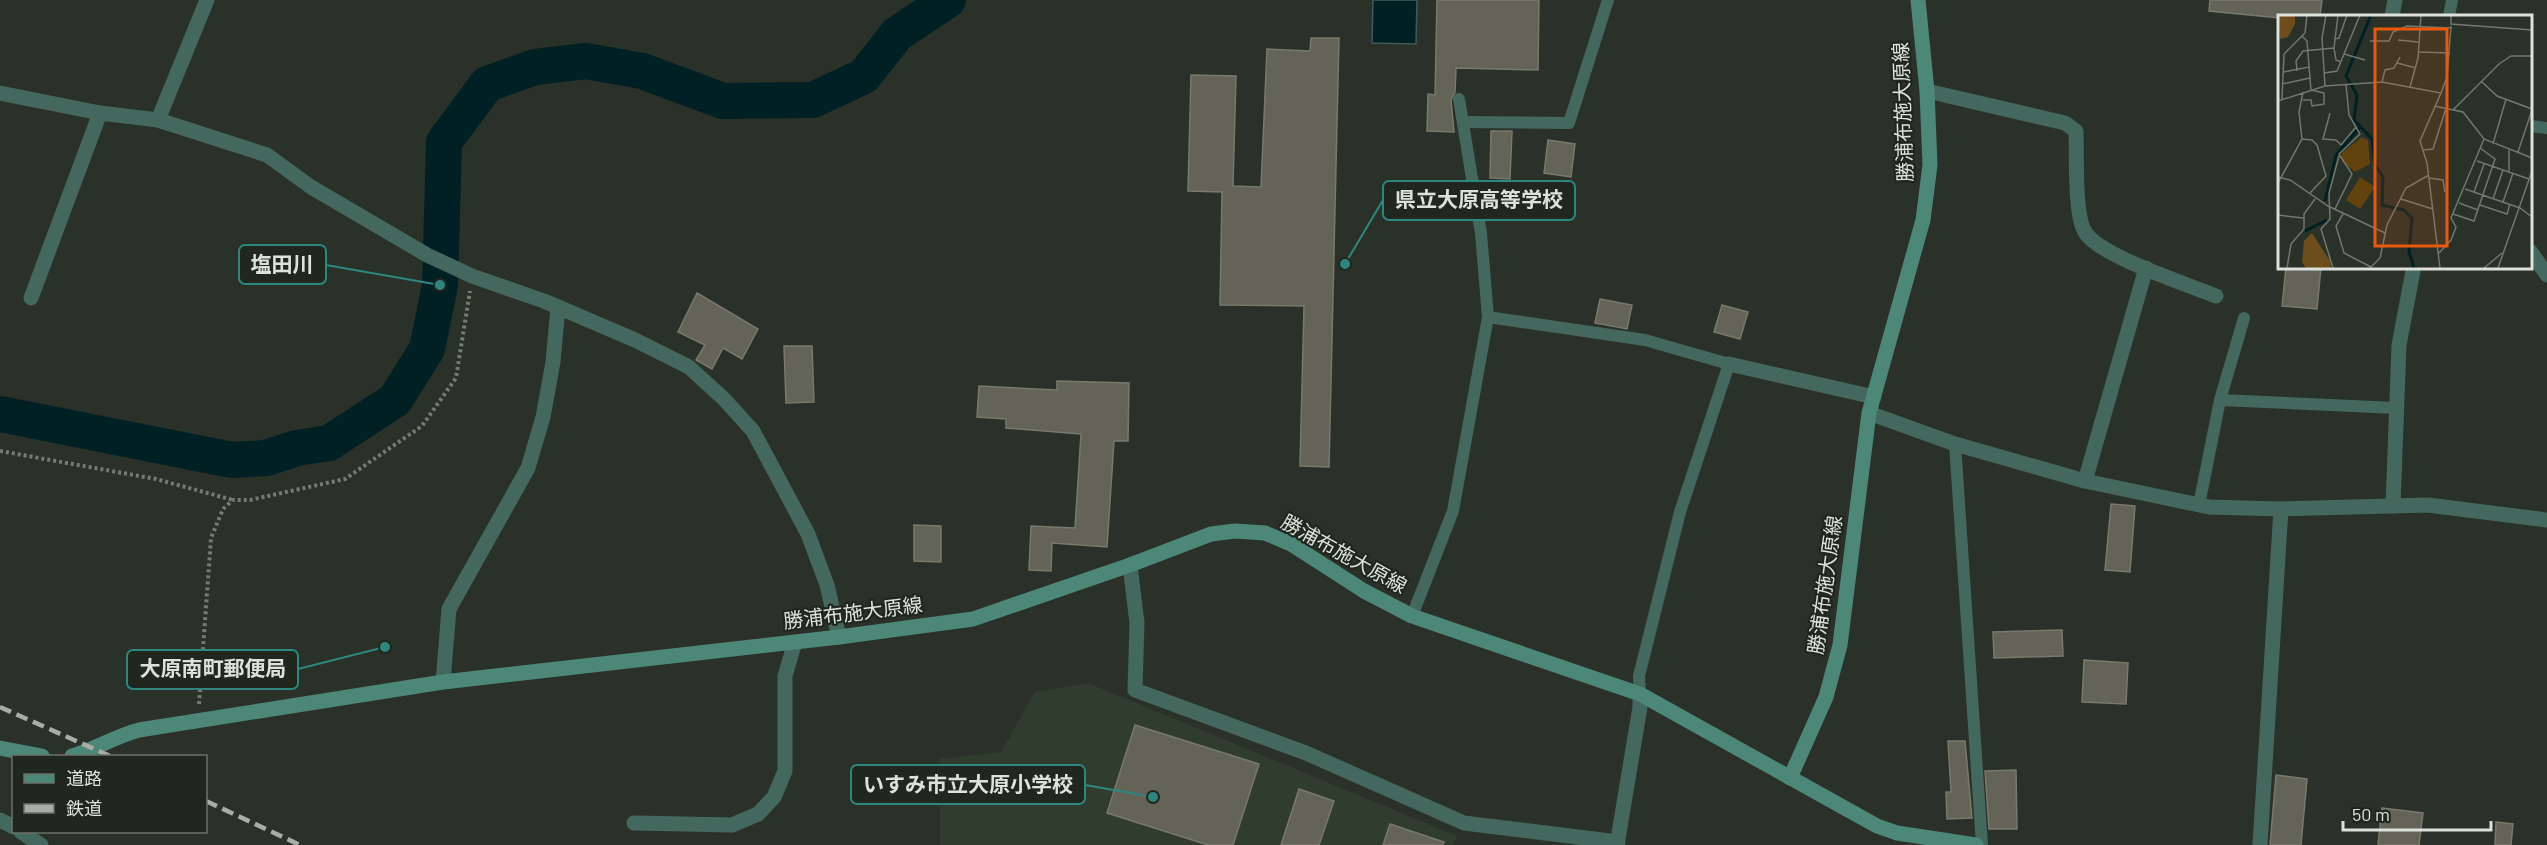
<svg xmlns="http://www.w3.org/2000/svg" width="2547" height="845" font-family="Barlow,'Noto Sans JP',sans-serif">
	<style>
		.built { fill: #303c2e }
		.water { fill: #002024; stroke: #425a5b; stroke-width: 1.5 }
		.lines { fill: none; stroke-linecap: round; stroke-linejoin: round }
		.river { stroke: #002024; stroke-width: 36 }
		.building { fill: #636357; stroke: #78796c; stroke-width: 1.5 }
		.path { stroke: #757b74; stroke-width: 4; stroke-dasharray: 3 3; stroke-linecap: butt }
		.lane { stroke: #44685d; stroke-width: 12 }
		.street { stroke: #44685d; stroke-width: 15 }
		.secondary { stroke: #4d8777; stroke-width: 15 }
		.rail { stroke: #a8ada7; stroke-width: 4.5; stroke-dasharray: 12 6; stroke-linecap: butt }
		.labels { text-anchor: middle; stroke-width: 4.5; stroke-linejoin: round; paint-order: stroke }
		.street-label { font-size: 20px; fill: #dce1db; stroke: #20271f }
		.inset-river { fill: none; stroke: #002024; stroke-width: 3 }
		.inset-road { fill: none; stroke: #717770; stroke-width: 1.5 }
		.view { fill: #e8590c; fill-opacity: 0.15; stroke: #e8590c; stroke-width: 3 }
		.inset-edge { fill: none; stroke: #dce1db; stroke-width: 3 }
		.leader { fill: none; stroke: #2e867e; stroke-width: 2 }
		.callout-dot { fill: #2e867e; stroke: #20271f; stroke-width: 2 }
		.callout { fill: #20271f; stroke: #2e867e; stroke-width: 2 }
		.callout-label { font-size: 21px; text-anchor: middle; font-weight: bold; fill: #dce1db }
	</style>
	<rect width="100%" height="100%" fill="#2a3129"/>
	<path class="built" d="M1088 683 1457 836 1453 845H940V759L1001 752 1035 692Z"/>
	<path class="water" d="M1373 0H1417L1416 44 1372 43Z"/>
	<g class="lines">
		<path class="river" d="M0 414 232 460 266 458 297 448 329 443 395 400 427 349 440 285 444 142 487 84 535 67 586 61 642 71 723 101 813 100 864 76 897 34 948 0"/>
	</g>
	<g class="building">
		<path d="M1437 0H1539L1538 70 1456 68 1455 92 1451 100 1454 132 1427 131 1428 94 1435 95Z"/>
		<path d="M2210 0H2322L2320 16 2280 18 2209 11Z"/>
		<path d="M1311 38H1339L1329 467 1300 466 1304 306 1220 305 1222 192 1188 191 1191 75 1236 76 1233 186 1261 187 1267 49 1310 51Z"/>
		<path d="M1491 131H1512L1510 179 1490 178Z"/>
		<path d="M1548 140 1575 144 1571 177 1544 173Z"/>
		<path d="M2286 267H2321L2317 309 2282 306Z"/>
		<path d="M697 293 758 329 742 359 723 348 712 369 696 360 705 345 678 332Z"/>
		<path d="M1600 299 1632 305 1627 329 1595 323Z"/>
		<path d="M1722 305 1748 312 1740 339 1714 332Z"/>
		<path d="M784 346H812L814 402 786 403Z"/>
		<path d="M1057 381 1129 383 1128 441H1114L1107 547 1052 543 1051 571 1029 570 1031 526 1075 528 1081 434 1006 428V419L977 417 979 386 1057 390Z"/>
		<path d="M2111 504 2135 506 2130 572 2105 570Z"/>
		<path d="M914 525 941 526V562L914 561Z"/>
		<path d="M2062 630 2063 656 1994 658 1993 632Z"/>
		<path d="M2084 660 2128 663 2126 704 2082 702Z"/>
		<path d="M1135 725 1259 764 1233 845H1208L1107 813Z"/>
		<path d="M1948 741H1965L1972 818 1947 819 1946 792H1951Z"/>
		<path d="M2016 770 2017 829H1989L1985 771Z"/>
		<path d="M2276 775 2307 779 2301 845H2270Z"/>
		<path d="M1299 789 1334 801 1319 845H1281Z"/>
		<path d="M2382 808 2423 813 2419 845H2378Z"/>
		<path d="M2496 822 2513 824 2511 845H2495Z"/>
		<path d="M1390 824 1444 842 1443 845H1383Z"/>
	</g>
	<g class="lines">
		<g class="path">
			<path d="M0 451 156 479 233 500"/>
			<path d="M199 704 211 538 223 509 233 500H250L345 479 422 426 456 378 470 291"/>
		</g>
		<g class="lane">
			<path d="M2449 16 2452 0"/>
			<path d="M1459 99 1481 233 1488 317"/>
			<path d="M1463 122 1569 123 1608 0"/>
			<path d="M2530 126 2547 128"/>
			<path d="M2220 400 2396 408"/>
			<path d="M1955 444 1982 845"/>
			<path d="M2199 505 2220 400 2244 318"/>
			<path d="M1412 616 1453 511 1488 317 1645 340 1729 364 1680 512 1639 676 1640 694"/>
		</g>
		<g class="street">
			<path d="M2392 16 2395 0"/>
			<path d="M1927 91 2065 123 2076 131C2077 154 2074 214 2085 232 2099 256 2187 284 2216 296"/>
			<path d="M0 93 100 113 158 120 267 155 311 187 427 255 472 276 544 301 635 340 689 367 724 399 753 431 808 534 827 585 839 637"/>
			<path d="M158 120 207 0"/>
			<path d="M2530 251 2547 275"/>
			<path d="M31 298 100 113"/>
			<path d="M1729 364 1874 397"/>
			<path d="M1869 413 1955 444 2085 481 2209 507 2281 509 2428 505 2547 520"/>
			<path d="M2085 481 2146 268"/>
			<path d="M2393 506 2399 345 2413 271"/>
			<path d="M1130 565 1137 623 1135 690 1306 753 1464 823 1618 842"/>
			<path d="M443 682 449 609 528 468 543 417 553 362 558 307"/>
			<path d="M0 820 14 827"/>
			<path d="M634 823 732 825 758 814 774 797 785 771V676L795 642"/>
			<path d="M21 832 41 845"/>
			<path d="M1617 845 1640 707V694"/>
			<path d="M2260 845 2281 509"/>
		</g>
		<g class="secondary">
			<path d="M0 748 42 756"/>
			<path d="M72 756C96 749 116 736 139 730L443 682 839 637 973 619 1130 565 1211 534 1235 531 1265 533 1291 544 1364 591 1412 616 1640 694 1877 826 1897 833 1976 845"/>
			<path d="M1790 778 1826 697 1840 645 1869 413 1923 220 1930 165 1927 91 1918 0"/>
		</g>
		<g class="rail">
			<path d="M0 707 110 756"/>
			<path d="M206 801 300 845"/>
		</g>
	</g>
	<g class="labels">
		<g class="street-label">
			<text transform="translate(1903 112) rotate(-92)" y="7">勝浦布施大原線</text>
			<text transform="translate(1344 554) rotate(29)" y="7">勝浦布施大原線</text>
			<text transform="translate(1825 585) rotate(-82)" y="7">勝浦布施大原線</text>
			<text transform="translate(853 613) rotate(-7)" y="7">勝浦布施大原線</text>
		</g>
	</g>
	<g transform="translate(2278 15)">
		<rect width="254" height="254" fill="#2a3129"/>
		<path d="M84 122 90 125 92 149 77 157 64 146V138ZM82 162 97 172 82 194 68 185Z" fill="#62430e"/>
		<path d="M0 0H17V9L10 22 2 24ZM34 218 52 246 53 253H28L24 247 26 226Z" fill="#6d4d1b"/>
		<path class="inset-river" d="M93 0 68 61 79 80 76 105 94 124 97 150 105 162 104 190 126 195 134 203 131 237 136 253M47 186 58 140 82 112M27 216 49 205"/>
		<path class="inset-road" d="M60 0 56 33 58 45 63 47M173 0V9L254 15M24 21 29 26 33 75M56 24 61 23 69 0M120 25 140 27M92 26H111L115 17 129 11 173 13M140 37 172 38M66 39 87 45M119 48 138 53M19 56 18 46 25 36 56 33M6 57 31 52M46 58 59 56 82 0M104 67 107 55 116 53 122 42M204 67 219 81 254 94M4 69 32 63M47 71 44 23 48 0M132 72 140 43 143 0M163 78 169 62 173 11M4 84 6 39 27 18 29 0M25 85H33L34 91 46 89V78L33 75M0 86 47 71 104 67 163 78 142 126 149 148 162 253M156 91 185 97 206 124 254 143M175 95 221 49 233 41H254M52 98 45 124 58 125 63 130 78 112M24 124 34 125 39 130 48 161 32 178M215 129 228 84M145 135 155 134 168 93M240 137 254 95M199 146 251 164M231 157V134M0 162 12 165 50 191 107 218M151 163 165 165 167 177M0 168 24 124 21 97 25 77M187 174 242 193 254 202M196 177 206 149M123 184 155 194M215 184 225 155M225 187 235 158M181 188 200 195M202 190 229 199 232 189M57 194 74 159 61 139 82 119 71 100 68 70M65 199 58 211 66 238 93 252M175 199 196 206 217 144 202 133M0 200 25 203M161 238 173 225 178 212 173 203 206 124M9 253 13 229 26 214V199L37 184M55 253 43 214 52 204 51 178 61 141M92 253 102 243 109 210 128 173 151 160M206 253 224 238M220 253 254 156"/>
		<path class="view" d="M97 14H169V231H97Z"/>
		<rect width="254" height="254" class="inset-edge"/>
	</g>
	<path class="leader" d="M1345 264L1383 200M440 285L326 265M385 647L298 669M1153 797L1085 785"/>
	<g class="callout-dot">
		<circle cx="1345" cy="264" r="6"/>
		<circle cx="440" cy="285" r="6"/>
		<circle cx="385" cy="647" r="6"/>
		<circle cx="1153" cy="797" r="6"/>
	</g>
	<g class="callout">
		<rect x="1383" y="181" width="192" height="39" rx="6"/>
		<rect x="239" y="245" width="87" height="39" rx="6"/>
		<rect x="127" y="650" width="171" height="39" rx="6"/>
		<rect x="851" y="765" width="234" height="39" rx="6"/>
	</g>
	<g class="callout-label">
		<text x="1479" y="207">県立大原高等学校</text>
		<text x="282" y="272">塩田川</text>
		<text x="213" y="676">大原南町郵便局</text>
		<text x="968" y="792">いすみ市立大原小学校</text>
	</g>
	<rect x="12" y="755" width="195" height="78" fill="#20271f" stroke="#6b716a" stroke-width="1.5"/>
	<rect x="24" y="774" width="30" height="9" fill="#4d8777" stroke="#6b716a" stroke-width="1.5"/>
	<text x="66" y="785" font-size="18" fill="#dce1db">道路</text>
	<rect x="24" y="804" width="30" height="9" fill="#a8ada7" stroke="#6b716a" stroke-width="1.5"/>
	<text x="66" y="815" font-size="18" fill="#dce1db">鉄道</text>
	<path d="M2343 821v9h148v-9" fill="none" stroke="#dce1db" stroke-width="3"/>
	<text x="2352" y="821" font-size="18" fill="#dce1db" stroke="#20271f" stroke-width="4.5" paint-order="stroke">50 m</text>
</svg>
